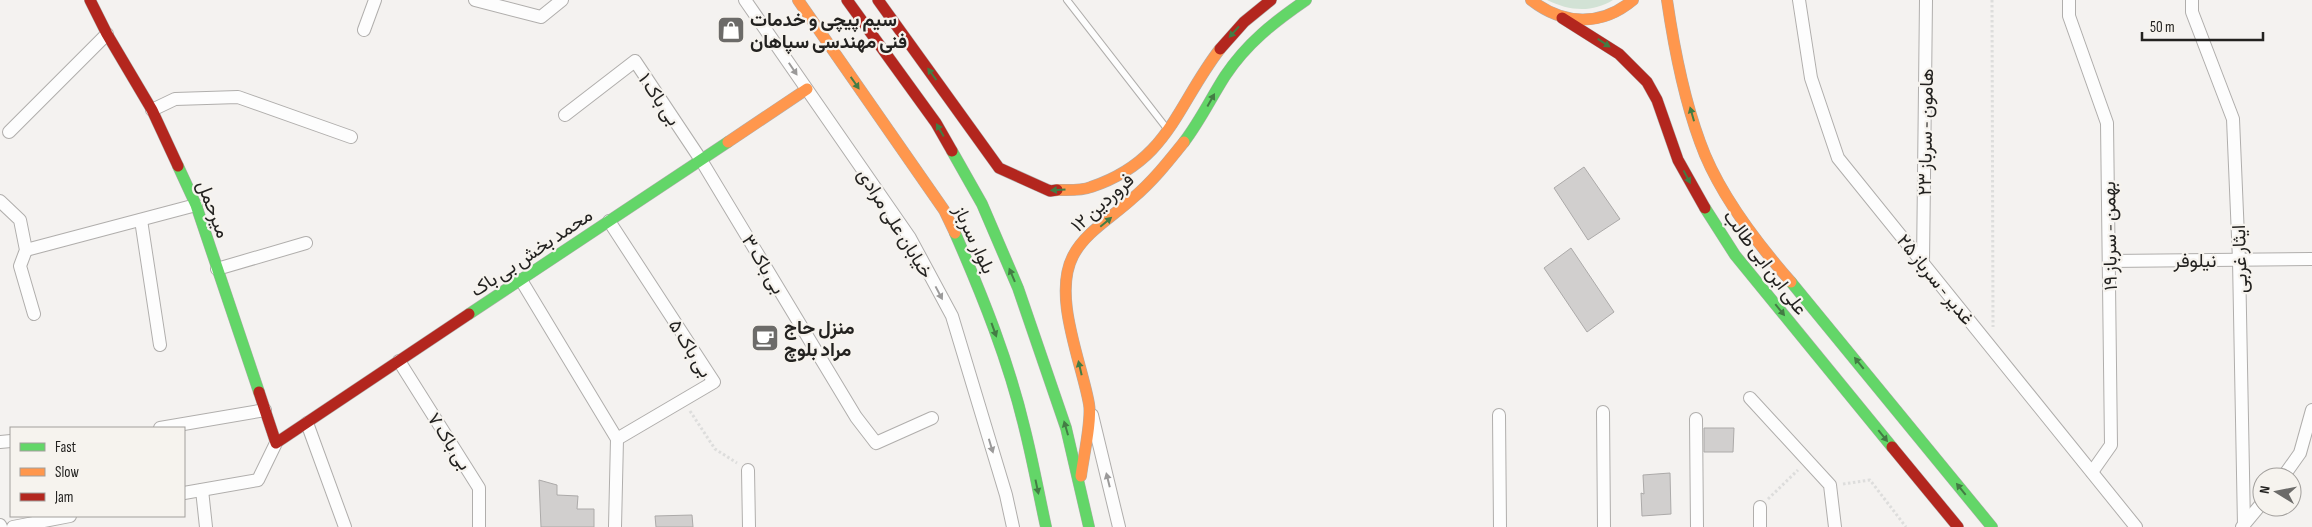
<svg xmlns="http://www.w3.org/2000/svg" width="2312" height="527" font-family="'Sofia Sans Condensed',Vazirmatn,sans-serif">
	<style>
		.green { fill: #d2e2d5 }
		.building { fill: #d1cfce; stroke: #acaaa9 }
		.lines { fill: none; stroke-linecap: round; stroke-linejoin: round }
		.lane-casing { stroke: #b0aeac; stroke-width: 8 }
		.street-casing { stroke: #b0aeac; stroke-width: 14 }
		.fast-casing { stroke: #b0aeac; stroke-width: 12 }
		.slow-casing { stroke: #b0aeac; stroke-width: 12 }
		.jam-casing { stroke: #b0aeac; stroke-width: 12 }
		.path { stroke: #dddddc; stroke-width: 3; stroke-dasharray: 2.5 2.5; stroke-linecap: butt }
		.lane { stroke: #fdfdfd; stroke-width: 6 }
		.street { stroke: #fdfdfd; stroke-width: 12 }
		.fast { stroke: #63d668; stroke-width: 11 }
		.slow { stroke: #ff974d; stroke-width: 11 }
		.jam { stroke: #b3261e; stroke-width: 11 }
		.oneway { fill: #437c44 }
		.oneway2 { fill: #9b9a9a }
		.labels { text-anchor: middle; stroke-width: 4.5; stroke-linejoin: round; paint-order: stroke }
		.poi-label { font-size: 19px; font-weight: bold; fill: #232220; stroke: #f6f3ee; text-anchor: start }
		.street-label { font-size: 19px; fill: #232220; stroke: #f6f3ee }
	</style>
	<rect width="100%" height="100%" fill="#f4f2f0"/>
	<path class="green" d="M1547 0H1613C1592 13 1569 11 1547 0Z"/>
	<g class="building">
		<path d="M1584 167 1620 219 1588 240 1554 188Z"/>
		<path d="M1571 248 1614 312 1587 332 1544 268Z"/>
		<path d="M1704 428H1734L1733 452H1704Z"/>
		<path d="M1670 473 1671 514 1642 516 1641 493 1644 494 1643 475Z"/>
		<path d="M539 480 557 485V495L578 496 577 509H594V527H541Z"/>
		<path d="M692 515 693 527H656L655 516Z"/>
	</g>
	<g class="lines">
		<g class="lane-casing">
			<path id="lane" d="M1067 0 1168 130"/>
		</g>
		<g class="street-casing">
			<g id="street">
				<path d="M475 0 541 17 562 0"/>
				<path d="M745 0 910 238 952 316 1006 495 1013 527"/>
				<path d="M1799 0 1811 78 1838 158 2136 527"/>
				<path d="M2069 0V16L2107 123 2111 445 2092 472"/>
				<path d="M2192 0V12L2233 119 2239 260 2244 526"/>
				<path d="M364 30 375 0"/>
				<path d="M152 110 175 99 238 97 351 137"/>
				<path d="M565 115 635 61 701 160 856 417 876 443 932 418"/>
				<path d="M9 132 107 34"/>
				<path d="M0 201 20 220 26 250 20 266 34 314"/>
				<path d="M141 220 160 345"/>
				<path d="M609 221 714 382 617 439"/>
				<path d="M26 250 196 205"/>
				<path d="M2109 261 2312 259"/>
				<path d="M1923 264 1926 0"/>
				<path d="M217 269 306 243"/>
				<path d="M521 280 617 439 615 527"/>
				<path d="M399 361 479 488V527"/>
				<path d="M1750 398 1830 485 1835 527"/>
				<path d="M1603 412 1604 527"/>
				<path d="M1092 415 1119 527"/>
				<path d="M1499 415 1500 527"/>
				<path d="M1696 419 1697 527"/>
				<path d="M307 423 345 527"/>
				<path d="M160 428 265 410"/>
				<path d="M0 442 11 441"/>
				<path d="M748 470 749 527"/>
				<path d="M2283 477 2300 453 2312 410"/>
				<path d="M202 490 206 527"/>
				<path d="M184 493 258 480 276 443"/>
				<path d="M1760 507V527"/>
				<path d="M0 525 1 527"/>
				<path d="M13 527 70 516"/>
				<path d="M2242 527 2262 503"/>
			</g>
		</g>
		<g class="fast-casing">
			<g id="fast">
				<path d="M1184 142C1200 121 1211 98 1225 76 1247 43 1274 22 1306 0"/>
				<path d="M952 151 982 204 1018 288 1066 428 1089 527"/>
				<path d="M178 166 196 205 259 392"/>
				<path d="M1705 208 1735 255 1892 447"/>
				<path d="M955 233C983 297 1009 362 1025 430 1033 462 1039 495 1046 527"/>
				<path d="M1791 282 1992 527"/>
				<path d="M469 314 728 142"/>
			</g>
		</g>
		<g class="slow-casing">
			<g id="slow">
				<path d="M798 0 944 210 955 233"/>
				<path d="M1531 0C1563 25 1601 27 1633 0"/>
				<path d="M1667 0C1674 48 1683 96 1700 142 1718 193 1756 242 1791 282"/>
				<path d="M728 142 807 89"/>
				<path d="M1057 190C1068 190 1081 191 1091 187 1169 161 1176 106 1220 49"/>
				<path d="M1081 476C1083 459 1092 420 1089 404 1082 363 1052 296 1073 256 1085 232 1114 216 1133 198 1153 181 1168 162 1184 142"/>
			</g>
		</g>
		<g class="jam-casing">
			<g id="jam">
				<path d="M90 0 107 34 152 110 178 166"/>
				<path d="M847 0 936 123 952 151"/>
				<path d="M878 0 999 168 1050 191 1057 190"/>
				<path d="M1562 18 1619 54 1647 82 1657 100 1678 160 1705 208"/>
				<path d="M1220 49 1244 22 1271 0"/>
				<path d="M259 392 276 443 469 314"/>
				<path d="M1892 447 1958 527"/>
			</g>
		</g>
		<g class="path">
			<path d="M1992 0 1993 327"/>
			<path d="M690 411 715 449 737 463"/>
			<path d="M1843 484 1870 480 1906 527"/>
			<path d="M1768 499 1798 470"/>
		</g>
		<use href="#lane" class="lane"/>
		<use href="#street" class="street"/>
		<use href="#fast" class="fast"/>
		<use href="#slow" class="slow"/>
		<use href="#jam" class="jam"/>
	</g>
	<defs><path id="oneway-solid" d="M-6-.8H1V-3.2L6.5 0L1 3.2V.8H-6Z" transform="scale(1.25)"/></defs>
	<g class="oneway">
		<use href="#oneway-solid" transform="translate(1234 32) rotate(132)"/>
		<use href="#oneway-solid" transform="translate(1604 43) rotate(33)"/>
		<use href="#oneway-solid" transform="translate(932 74) rotate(-126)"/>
		<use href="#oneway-solid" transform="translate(855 83) rotate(55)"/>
		<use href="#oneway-solid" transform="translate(1211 100) rotate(-61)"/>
		<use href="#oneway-solid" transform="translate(1692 114) rotate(-106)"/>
		<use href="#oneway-solid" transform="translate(940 130) rotate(-120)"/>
		<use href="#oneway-solid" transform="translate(1687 177) rotate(62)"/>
		<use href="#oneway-solid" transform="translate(1058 190) rotate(176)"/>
		<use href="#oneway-solid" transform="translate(1106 222) rotate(-40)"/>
		<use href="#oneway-solid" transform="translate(1012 275) rotate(-113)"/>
		<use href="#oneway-solid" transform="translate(1780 310) rotate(51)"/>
		<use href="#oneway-solid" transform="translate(994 330) rotate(70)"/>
		<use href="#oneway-solid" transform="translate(1859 363) rotate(-129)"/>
		<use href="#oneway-solid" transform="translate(1080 368) rotate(-103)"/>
		<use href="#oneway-solid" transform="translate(1066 428) rotate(-106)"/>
		<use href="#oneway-solid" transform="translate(1883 436) rotate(51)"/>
		<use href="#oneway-solid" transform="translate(1037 487) rotate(78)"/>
		<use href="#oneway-solid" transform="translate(1961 489) rotate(-129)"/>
	</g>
	<g class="oneway2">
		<use href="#oneway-solid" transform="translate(793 69) rotate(56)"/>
		<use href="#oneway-solid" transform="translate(939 293) rotate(62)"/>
		<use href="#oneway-solid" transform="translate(991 446) rotate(73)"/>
		<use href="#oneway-solid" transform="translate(1108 480) rotate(-104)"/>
	</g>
	<defs>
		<g id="shop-square" transform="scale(1.4375)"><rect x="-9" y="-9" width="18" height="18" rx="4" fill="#6c6b69" stroke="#f6f3ee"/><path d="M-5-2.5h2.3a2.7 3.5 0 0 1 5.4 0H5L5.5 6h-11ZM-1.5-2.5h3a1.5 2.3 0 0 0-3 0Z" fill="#fff"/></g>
		<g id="cafe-square" transform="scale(1.4375)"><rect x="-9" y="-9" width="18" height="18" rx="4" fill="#6c6b69" stroke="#f6f3ee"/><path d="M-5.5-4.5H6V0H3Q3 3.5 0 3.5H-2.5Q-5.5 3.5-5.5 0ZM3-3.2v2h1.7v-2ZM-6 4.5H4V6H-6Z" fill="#fff"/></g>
	</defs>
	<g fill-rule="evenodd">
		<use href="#shop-square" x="731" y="30"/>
		<use href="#cafe-square" x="765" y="338"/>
	</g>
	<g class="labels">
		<g class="poi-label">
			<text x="750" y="26">سیم پیچی و خدمات<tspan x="750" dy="22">فنی مهندسی سپاهان</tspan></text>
			<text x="784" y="334">منزل حاج<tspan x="784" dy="22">مراد بلوچ</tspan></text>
		</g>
		<g class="street-label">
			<text transform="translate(660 99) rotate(56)" y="7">بی باک ۱</text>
			<text transform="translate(1925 132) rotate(-89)" y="7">هامون - سرباز ۲۳</text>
			<text transform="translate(1102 202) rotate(-42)" y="7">۱۲ فروردین</text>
			<text transform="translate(214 209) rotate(69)" y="7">میرحمل</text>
			<text transform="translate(896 223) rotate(58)" y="7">خیابان علی مرادی</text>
			<text transform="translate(2109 236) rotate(-91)" y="7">بهمن - سرباز ۱۹</text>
			<text transform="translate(975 239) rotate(65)" y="7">بلوار سرباز</text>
			<text transform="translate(531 252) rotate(-34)" y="7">محمد بخش بی باک</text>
			<text transform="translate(2239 259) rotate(-92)" y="7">ایثار غربی</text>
			<text x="2195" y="267">نیلوفر</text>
			<text transform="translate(1766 262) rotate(53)" y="7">علی ابن ابی طالب</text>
			<text transform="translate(764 264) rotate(59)" y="7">بی باک ۳</text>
			<text transform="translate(1936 279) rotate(51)" y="7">غدیر - سرباز ۲۵</text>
			<text transform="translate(691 348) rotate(58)" y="7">بی باک ۵</text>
			<text transform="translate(450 441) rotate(57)" y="7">بی باک ۷</text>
		</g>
	</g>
	<rect x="10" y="427" width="175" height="90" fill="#f6f3ee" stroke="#a29f9c"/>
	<rect x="20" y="443" width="25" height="8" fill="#63d668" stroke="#a29f9c"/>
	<text x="55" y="452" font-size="15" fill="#232220">Fast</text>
	<rect x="20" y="468" width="25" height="8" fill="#ff974d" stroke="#a29f9c"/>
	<text x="55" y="477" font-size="15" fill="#232220">Slow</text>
	<rect x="20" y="493" width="25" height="8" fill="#b3261e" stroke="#a29f9c"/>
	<text x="55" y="502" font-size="15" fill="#232220">Jam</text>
	<g transform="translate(2277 492) rotate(280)"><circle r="24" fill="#f6f3ee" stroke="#a29f9c"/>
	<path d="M0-4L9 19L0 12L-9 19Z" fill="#6c6b69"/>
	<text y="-8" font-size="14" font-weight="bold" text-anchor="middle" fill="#232220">N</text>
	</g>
	<path d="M2142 32v8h121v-8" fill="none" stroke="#232220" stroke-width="2.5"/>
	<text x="2150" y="32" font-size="15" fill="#232220" stroke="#f6f3ee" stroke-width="4" paint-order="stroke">50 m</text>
</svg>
